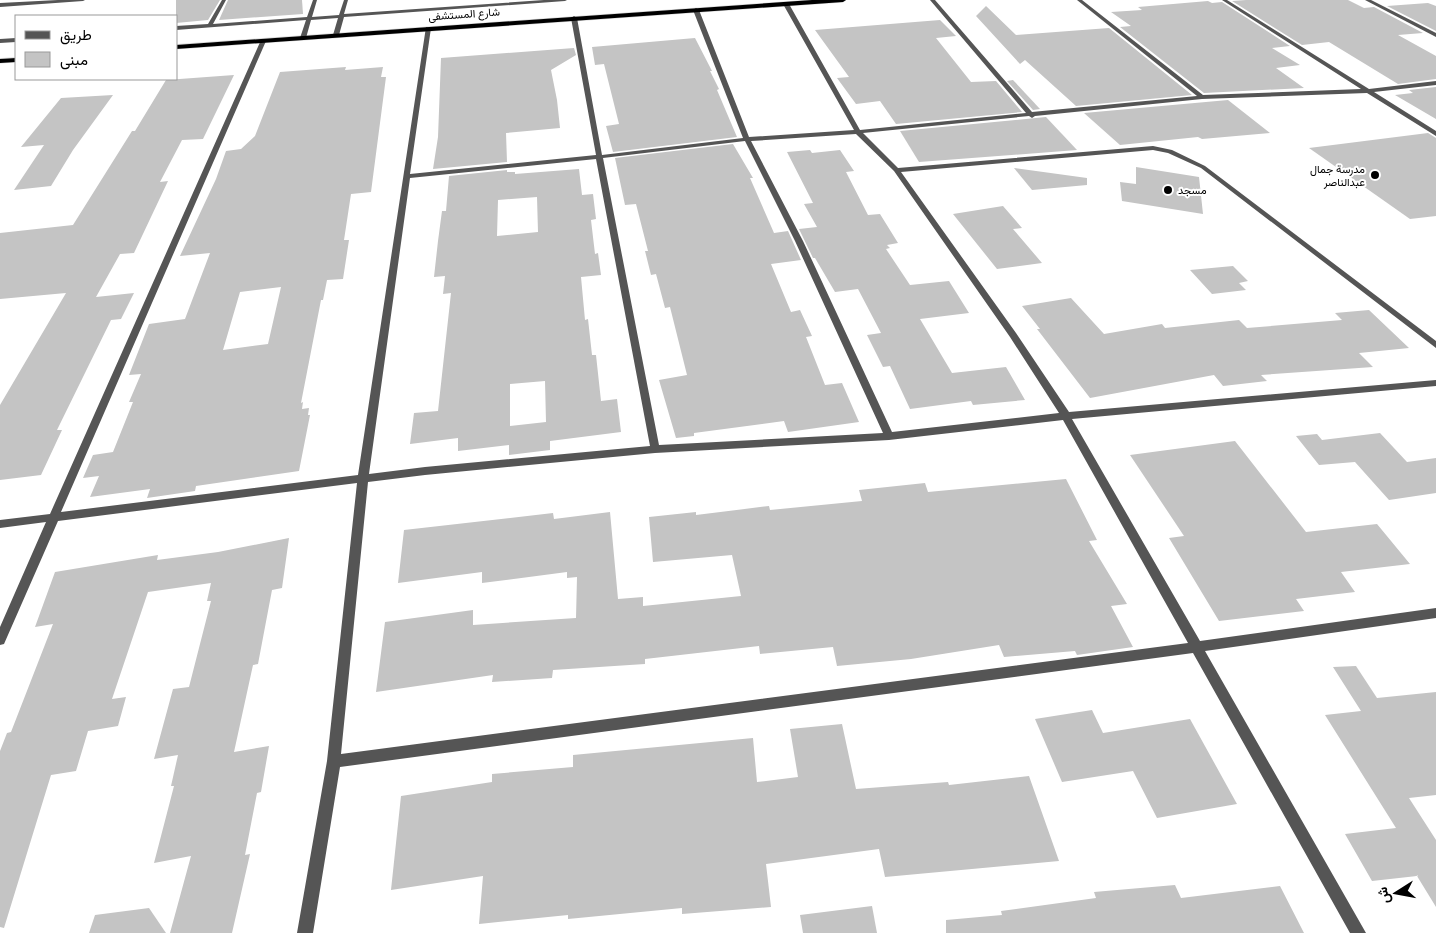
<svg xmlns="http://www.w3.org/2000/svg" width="1436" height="933" font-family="'Archivo Narrow',Vazirmatn,sans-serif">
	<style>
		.building { fill: #c4c4c4; fill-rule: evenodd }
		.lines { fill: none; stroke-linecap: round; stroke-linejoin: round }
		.trunk-casing { stroke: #dbdbdb; stroke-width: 1 }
		.minor { fill: #555; fill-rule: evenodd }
		.trunk { fill: #000; fill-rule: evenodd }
		.poi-dot { fill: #000; stroke: #fff; stroke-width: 2 }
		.labels { text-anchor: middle; stroke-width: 4; stroke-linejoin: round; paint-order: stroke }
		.far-street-label { font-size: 11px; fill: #000; stroke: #fff }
		.far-poi-label { font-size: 11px; fill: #000; stroke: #fff; text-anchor: end }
	</style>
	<rect width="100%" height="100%" fill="#fff"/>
	<g class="building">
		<path d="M176 0H220L208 20 176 23Z"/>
		<path d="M228 0H302L303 14 219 20Z"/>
		<path d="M1246 0H1348L1364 8 1374 7 1423 33 1398 35 1436 56V79L1398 84 1329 42 1302 45 1232 1Z"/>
		<path d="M1208 1 1212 3 1222 2 1290 46 1272 48 1300 65 1276 68 1304 88 1204 93 1120 27 1131 26 1111 12 1142 10 1138 7Z"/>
		<path d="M1428 3 1436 6V31L1387 6Z"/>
		<path d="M986 6 1016 35 1109 28 1192 95 1076 106 1025 60 1020 64 976 16Z"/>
		<path d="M940 20 956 36 936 38 971 82 996 81 1022 112 896 124 880 101 856 104 837 78 849 77 815 30Z"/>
		<path d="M695 38 712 71H710L719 89 717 90 737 137 613 152 606 126 619 124 604 64 595 65 592 47Z"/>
		<path d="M574 48 576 55 551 70 557 100 560 128 506 133 507 162 433 169 438 137 441 58Z"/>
		<path d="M346 67 345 70 383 67 381 77H386L371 192 351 194 344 240H349L343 279 327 280 323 300H321L301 403 303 402 302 409 309 408 308 415H310L299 471 196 486 195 491 147 498 150 489 90 497 99 476 83 478 93 455 113 452 133 402H129L141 374 129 375 149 324 185 319 210 253 180 256 216 179 226 151 241 149 255 136 280 72ZM281 287 268 344 223 350 240 292Z"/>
		<path d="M234 75 203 139 182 140 160 182 168 181 134 253 120 254 96 297 134 293 121 319 111 320 57 430H62L41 475 0 480V405L66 293 0 299V233L73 225 132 131H135L166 80Z"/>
		<path d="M1013 80 1040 109 1033 110 1007 81Z"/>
		<path d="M1436 87V119L1395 95 1413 93 1409 90Z"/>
		<path d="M113 95 73 150 51 186 14 190 44 145 21 147 61 98Z"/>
		<path d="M1228 100 1270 133 1202 139 1198 137 1120 145 1084 113Z"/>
		<path d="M1046 117 1077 150 919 162 900 131Z"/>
		<path d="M1428 133 1436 138V216L1410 219 1309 148Z"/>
		<path d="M733 144 753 178H750L774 233 788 231 801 260 771 264 791 312 800 310 812 336 806 337 825 385 842 383 859 422 788 432 784 421 694 433V436L676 438 659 380 687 375 670 307 665 308 656 274 651 275 645 251H648L636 204 625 205 615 158Z"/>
		<path d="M810 150 812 153 840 150 854 171 846 172 868 215 880 214 898 243 887 245 890 248 886 249 910 285 949 281 969 313 920 319 952 373 1006 367 1025 400 973 405 971 401 910 409 890 366 883 367 867 335 881 333 858 289 835 292 815 258H813L799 229 817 227 804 204 813 203 787 152Z"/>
		<path d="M1136 167 1199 177 1203 214 1122 201 1120 182 1136 184Z"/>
		<path d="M1014 168 1087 178V185L1032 190Z"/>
		<path d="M579 169 582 195 593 194 596 219 591 220 595 254 598 253 601 275 581 277 585 320 588 319 592 355H596L601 401 617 399 621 432 550 441V450L509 455V445L458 451V438L410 444 414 413 438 411 451 293 443 294 445 276 434 277 438 241 442 211H446L449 176 507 170V172H515V174ZM537 197 538 232 497 236 498 200ZM545 381 546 422 510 426V384Z"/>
		<path d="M1003 206 1022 228 1013 229 1042 263 997 269 953 214Z"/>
		<path d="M1233 266 1248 281 1239 283 1246 290 1212 294 1190 270Z"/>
		<path d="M1071 298 1104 334 1162 324 1165 328 1239 320 1247 328 1342 320 1335 313 1369 310 1409 348 1359 353 1373 367 1261 375 1267 381 1223 386 1214 375 1090 398 1037 329H1040L1022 306Z"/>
		<path d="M1380 433 1407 462 1436 458V493L1389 500 1355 462 1319 465 1296 436 1317 434 1322 440Z"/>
		<path d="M1235 441 1306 532 1377 524 1410 564 1341 572 1355 592 1296 599 1304 611 1219 621 1169 538 1184 536 1130 455Z"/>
		<path d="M1066 479 1097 540 1089 541 1127 604 1111 606 1133 647 1077 655 1075 651 1004 657 999 645 911 659 837 666 833 647 760 654 759 646 645 659V664L553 670 552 678 492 682 493 675 376 692 385 622 473 610V625L576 618 577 577 567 578V572L482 583V572L398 583 404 530 553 513 554 519 610 512 618 599 643 597V606L741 596 732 555 653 562 649 517 696 512V515L769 506 770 510 862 501 859 490 925 483 928 492Z"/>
		<path d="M289 538 282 588 272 590 258 664 253 665 234 752 269 746 261 792 257 793 245 855 250 854 232 933H170L191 856 154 863 174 786H171L178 755 154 759 173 689 189 687 211 601H207L211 583 148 592 112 699 126 697 118 726 88 731 76 771 51 775 4 928 0 927V751L7 733 11 732 53 624 35 627 55 572 158 555 157 560 218 552Z"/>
		<path d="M1356 666 1377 698 1436 692V795L1409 798 1436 840V907L1417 876 1372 881 1345 834 1396 828 1325 715 1361 711 1333 667Z"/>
		<path d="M1092 710 1103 733 1190 719 1237 804 1157 818 1133 771 1062 782 1035 719Z"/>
		<path d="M842 724 856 789 948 782 949 785 1029 776 1059 861 885 877 879 849 766 864 771 907 682 914V908L568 919V915L479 924 483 876 391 890 401 796 492 782V774L573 767V755L753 738 757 782 798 777 790 729Z"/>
		<path d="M1175 885 1181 898 1280 886 1304 933H946V920L1002 915 1001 911 1096 898 1094 892Z"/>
		<path d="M872 906 877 933H803L800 915Z"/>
		<path d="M149 908 166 933H89L95 915Z"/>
	</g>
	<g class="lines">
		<g class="trunk-casing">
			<g id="trunk">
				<path d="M812 0H846L843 2 176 49V45Z"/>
				<path d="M16 58V62L0 63V59Z"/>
			</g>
		</g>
		<g class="minor">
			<path d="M58 0H85L83 1 0 7V3Z"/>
			<path d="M222 0H226L213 24 307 17 313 0H317L312 17 339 15 344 0H348L344 14 544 0H567L565 1 344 17 339 35 336 37 333 35 338 18 311 20 306 38 303 40 300 38 306 20 176 30V26L208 24Z"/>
			<path d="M930 0H935L1032 112 1197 96 1077 0H1082L1203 95 1361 89 1222 0H1227L1369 89 1436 81V85L1374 92 1436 131V136L1367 93 1202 99 1035 116 1032 118 1029 116 863 133 898 168 1153 146 1172 150 1205 166 1436 341V348L1201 168 1168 153 1153 150 901 172 1016 333 1069 412 1436 380V386L1072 419 1200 641 1436 608V618L1205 651 1366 933H1350L1193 653 340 767 313 933H297L327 761 357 483 58 521 4 644 0 645V627L46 522 0 528V520L50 514 261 40 266 41 61 512 358 475 426 27 431 28 410 174 596 155 571 18 574 16 577 18 602 155 743 138 693 10 696 8 699 10 749 137 854 130 783 4 786 2 789 4 860 130 1026 113ZM856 134 894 171 1010 337 1059 413 892 432 803 241 751 141ZM745 141 795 241 883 433 659 445 603 158ZM596 159 650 446 425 467 369 474 410 178ZM1063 420 1188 643 341 754 368 482 425 475 655 453 889 440Z"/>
			<path d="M1365 0H1371L1436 33V37Z"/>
			<path d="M16 38V42L0 43V39Z"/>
		</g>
		<use href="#trunk" class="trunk"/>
	</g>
	<g class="poi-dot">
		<circle cx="1375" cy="175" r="5"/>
		<circle cx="1168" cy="190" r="5"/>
	</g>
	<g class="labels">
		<g class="far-street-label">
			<text transform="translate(464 14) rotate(-4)" y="4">شارع المستشفى</text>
		</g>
		<g class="far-poi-label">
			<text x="1365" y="173">مدرسة جمال<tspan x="1365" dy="13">عبدالناصر</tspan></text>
			<text x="1178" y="194" text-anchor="start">مسجد</text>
		</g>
	</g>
	<rect x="15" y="15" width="162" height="65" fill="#ffffff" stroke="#999999"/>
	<rect x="25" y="31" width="25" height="8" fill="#555555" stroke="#999999"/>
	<text x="60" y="40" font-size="15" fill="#000000">طريق</text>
	<rect x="25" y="52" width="25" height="15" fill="#c4c4c4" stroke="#999999"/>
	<text x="60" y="65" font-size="15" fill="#000000">مبنى</text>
	<g transform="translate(1396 893) rotate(259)" stroke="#ffffff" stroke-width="4" paint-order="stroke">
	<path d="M0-4L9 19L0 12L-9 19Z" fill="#000000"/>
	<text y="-8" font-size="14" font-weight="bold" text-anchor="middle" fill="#000000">ش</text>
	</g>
</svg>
